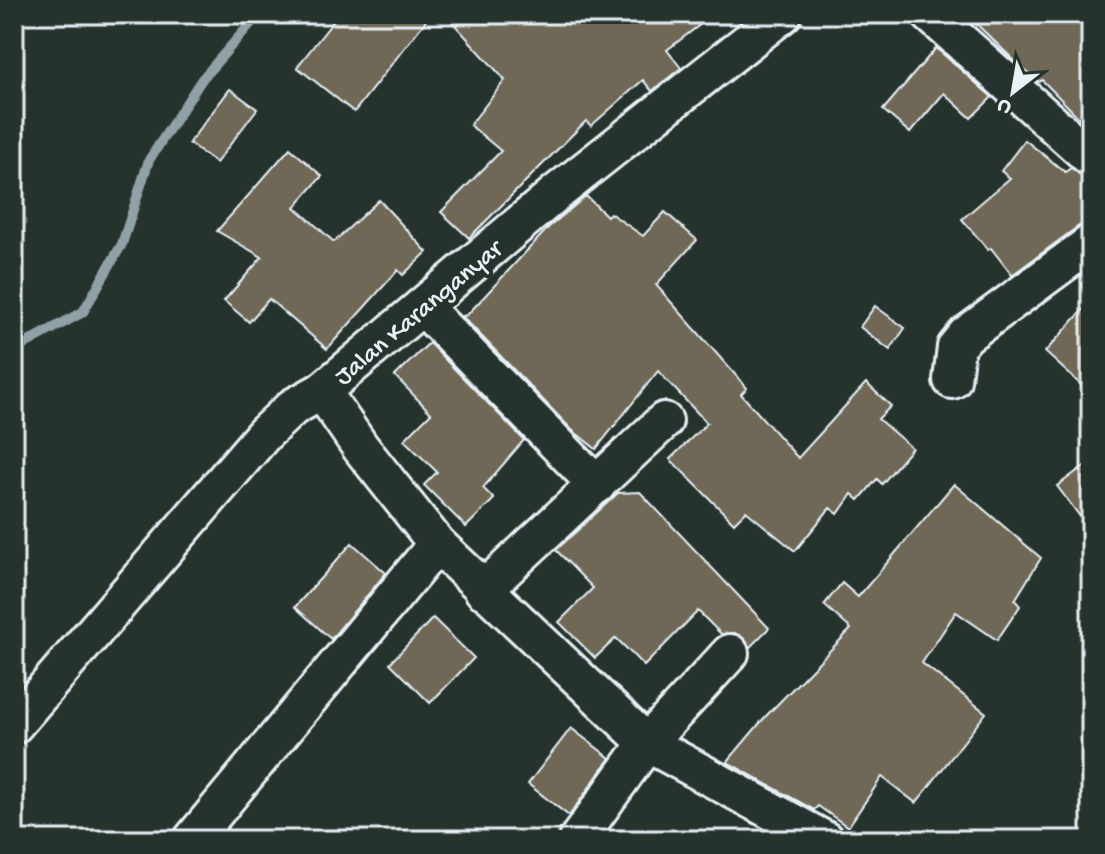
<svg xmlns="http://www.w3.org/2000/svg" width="1105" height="854" font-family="'Gochi Hand',sans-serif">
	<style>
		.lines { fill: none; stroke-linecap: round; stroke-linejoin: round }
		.stream { stroke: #90a1a8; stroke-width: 10 }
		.building { fill: #6f6857; stroke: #e8f1f8; stroke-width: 2 }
		.minor-casing { stroke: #e8f1f8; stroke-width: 42 }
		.minor { stroke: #26332d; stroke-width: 36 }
		.labels { text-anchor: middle; stroke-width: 8; stroke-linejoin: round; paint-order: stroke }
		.street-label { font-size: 26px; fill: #e8f1f8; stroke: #26332d }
	</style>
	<rect width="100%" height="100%" fill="#26332d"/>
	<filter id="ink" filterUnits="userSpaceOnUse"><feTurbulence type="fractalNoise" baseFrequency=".0125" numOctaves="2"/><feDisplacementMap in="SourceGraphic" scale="16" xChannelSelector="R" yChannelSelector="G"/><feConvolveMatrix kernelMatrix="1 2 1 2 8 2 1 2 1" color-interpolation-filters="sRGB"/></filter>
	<g filter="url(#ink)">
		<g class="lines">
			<path class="stream" d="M14 350 83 312 122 244 149 160 202 79 252 22 253 14"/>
		</g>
		<g class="building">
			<path d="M339 14H431L354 112 297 67Z"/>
			<path d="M445 14H714L667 50 681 68 652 91 643 80 591 126 586 121 469 238 441 212 501 151 470 125 505 80Z"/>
			<path d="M966 14H1091V130L1042 80 1039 82 1021 67Z"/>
			<path d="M936 48 992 97 971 118 944 93 910 133 883 110Z"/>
			<path d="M230 89 257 109 216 163 189 143Z"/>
			<path d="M1025 140 1065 172 1071 168 1091 178V222L1079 226 1012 275 991 248 988 250 962 219 1010 178 1001 171Z"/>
			<path d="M290 148 322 176 295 207 334 242 379 200 427 252 403 275 398 270 327 349 269 299 249 322 224 301 262 257 217 231Z"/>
			<path d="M586 196 607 216 610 213 643 236 665 212 697 240 656 285 747 388 741 394 798 458 866 383 891 406 878 419 912 448 882 484 877 479 859 500 852 494 838 514 830 508 795 551 746 511 734 523 670 459 707 423 658 371 596 449 572 430 462 316 467 315 549 227Z"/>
			<path d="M1091 301V394L1045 352Z"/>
			<path d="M875 306 905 328 890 350 860 327Z"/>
			<path d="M429 343 524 440 483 488 494 499 466 527 424 485 437 472 404 440 431 413 395 376Z"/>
			<path d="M1091 461V531L1057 486Z"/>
			<path d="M954 484 1041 558 1015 600 1020 606 997 640 956 612 922 663 986 713 916 803 882 777 848 827 818 806 814 810 727 762 766 716 851 629 824 605 842 583 858 597Z"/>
			<path d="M640 492 769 628 750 647 735 633 721 634 698 611 644 666 616 638 595 658 559 622 593 588 556 550 618 493Z"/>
			<path d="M352 543 386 573 331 639 295 607Z"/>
			<path d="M433 618 474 658 430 703 390 663Z"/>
			<path d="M571 728 610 758 569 816 528 784Z"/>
		</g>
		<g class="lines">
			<g class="minor-casing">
				<g id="minor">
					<path d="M783 14 555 194 322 391 361 448 437 544 647 743 825 840"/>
					<path d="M930 14 1091 158"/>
					<path d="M423 307 597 485"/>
					<path d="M952 380 956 347 966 335 1091 243"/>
					<path d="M483 590 664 421"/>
					<path d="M14 725 264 434 293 407 322 391"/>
					<path d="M192 840 437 544"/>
					<path d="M577 840 647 743 730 653"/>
				</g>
			</g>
			<use href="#minor" class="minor"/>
		</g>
	</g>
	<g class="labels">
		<g class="street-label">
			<text transform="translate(417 311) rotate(-40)" y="9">Jalan Karanganyar</text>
		</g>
	</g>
	<rect width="1105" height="854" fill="none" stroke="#26332d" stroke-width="48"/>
	<rect x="24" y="24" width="1057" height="806" fill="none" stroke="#e8f1f8" stroke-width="3" filter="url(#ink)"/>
	<g transform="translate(1013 92) rotate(211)" stroke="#26332d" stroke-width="6" paint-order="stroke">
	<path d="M0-6L14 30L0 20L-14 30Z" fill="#e8f1f8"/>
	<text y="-12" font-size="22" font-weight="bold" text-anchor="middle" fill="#e8f1f8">U</text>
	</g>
</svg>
